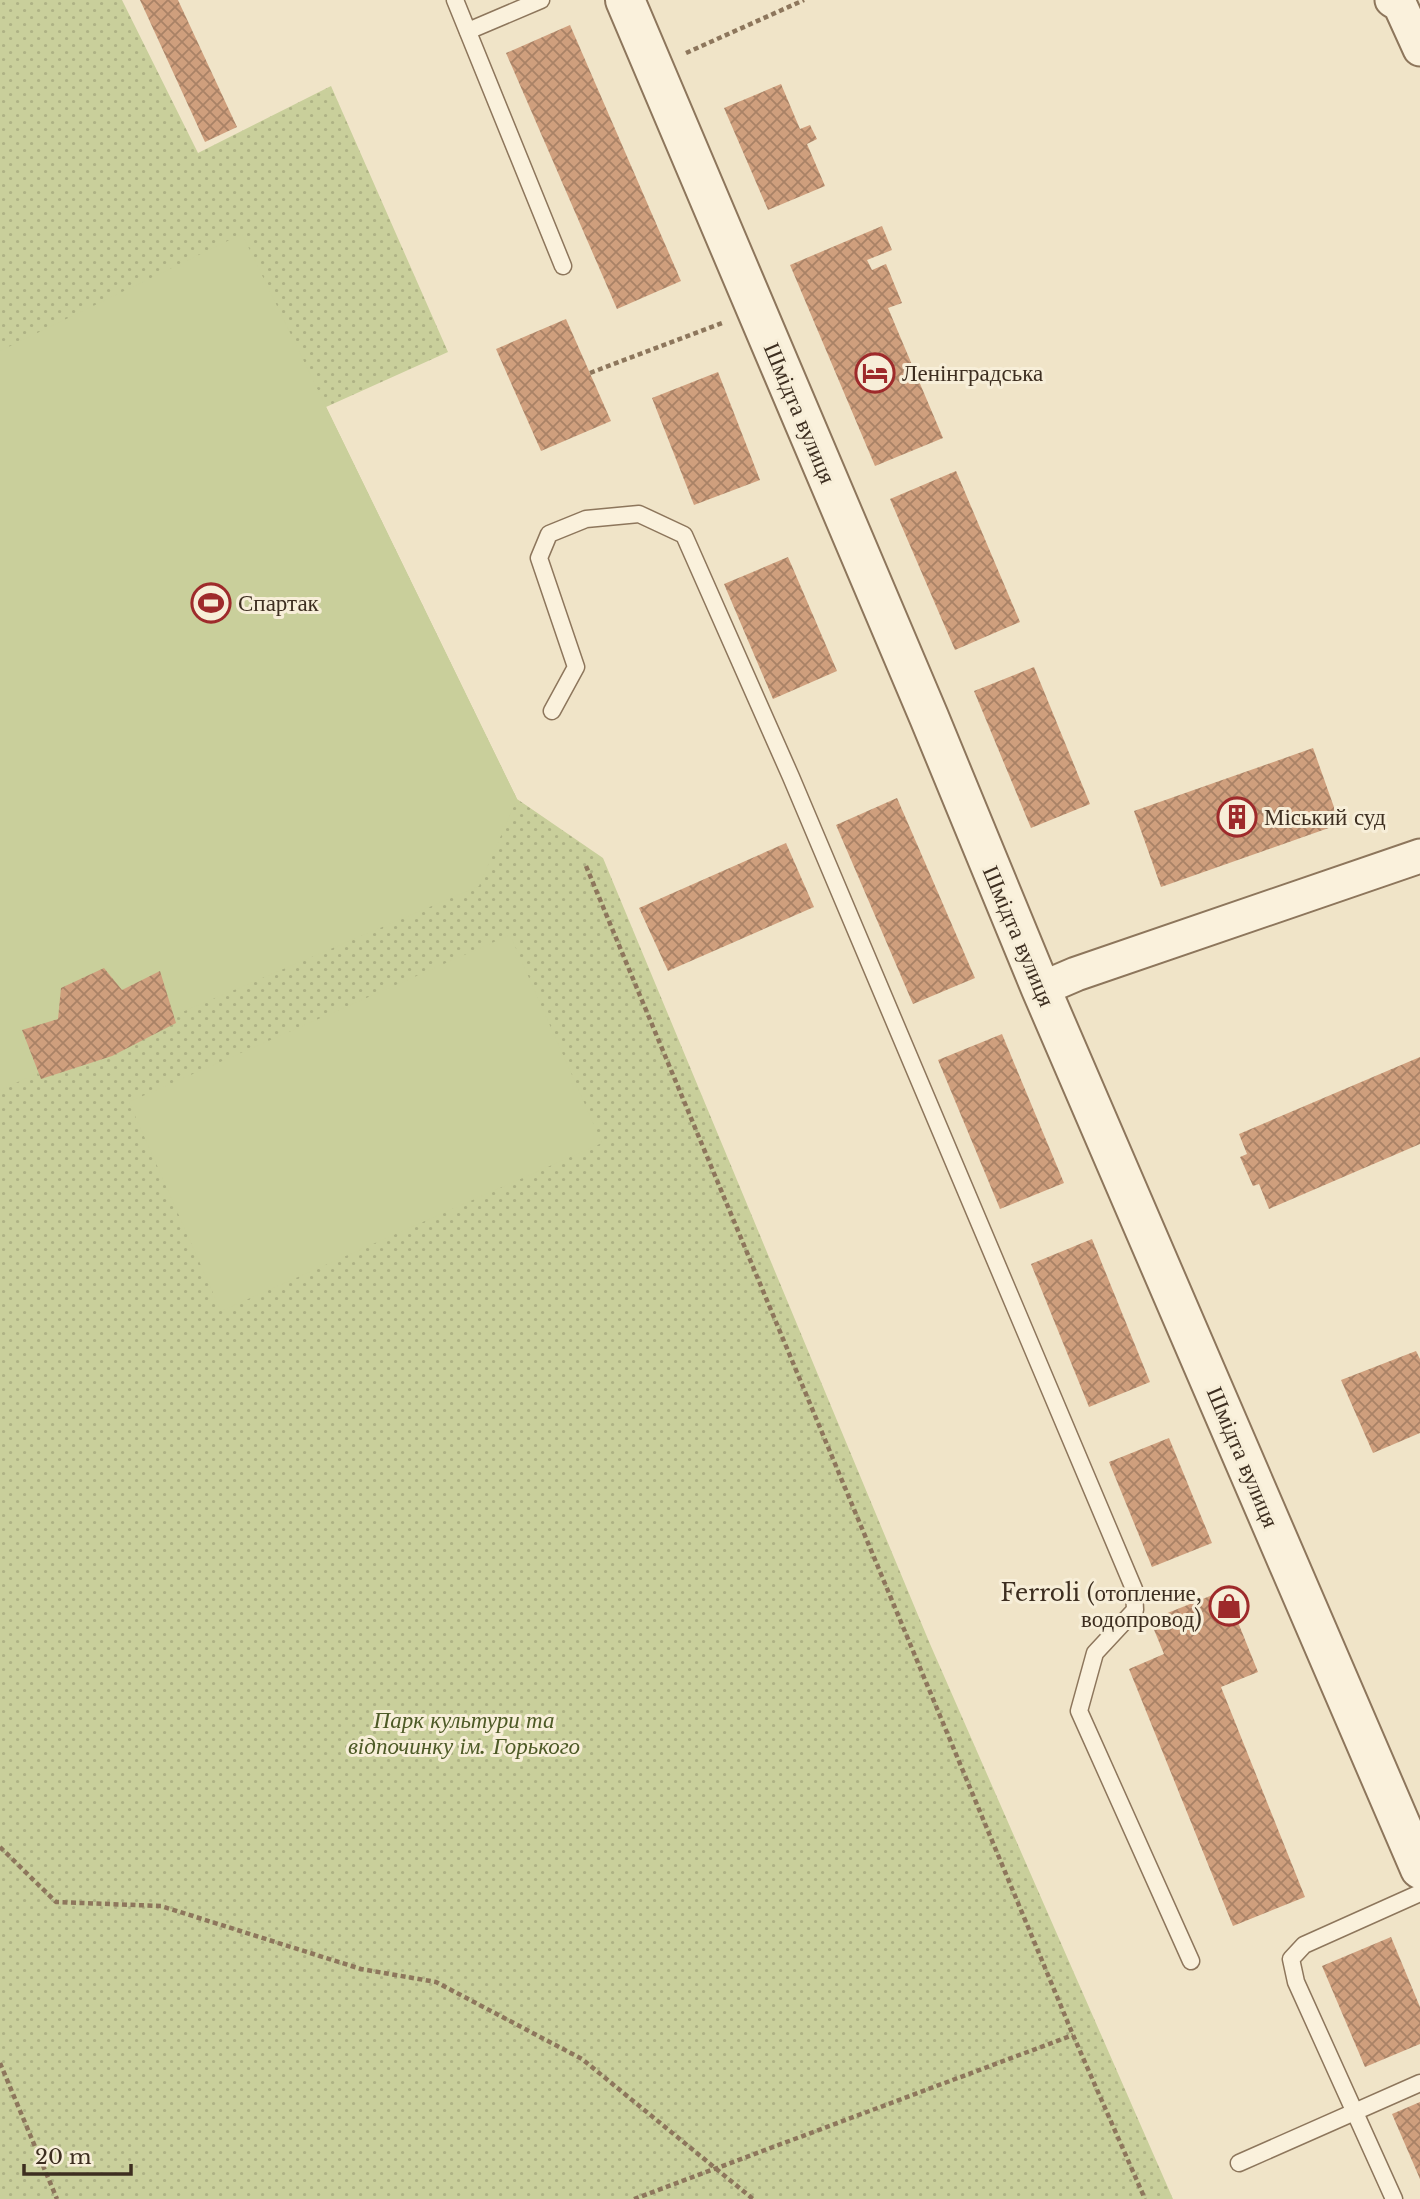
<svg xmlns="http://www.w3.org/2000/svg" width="1420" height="2199" font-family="'Libre Baskerville',serif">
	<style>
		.green { fill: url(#green-dots) }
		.pitch { fill: #c9cf9b }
		.building { fill: url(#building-cross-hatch) }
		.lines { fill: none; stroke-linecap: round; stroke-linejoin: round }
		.service-casing { stroke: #8d765c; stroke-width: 19 }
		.minor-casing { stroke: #8d765c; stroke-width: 37 }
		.tertiary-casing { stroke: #8d765c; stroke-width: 42 }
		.path { stroke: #8d765c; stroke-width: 4.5; stroke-dasharray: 5 3.5; stroke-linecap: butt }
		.service { stroke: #faf1dc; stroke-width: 16 }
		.minor { stroke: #faf1dc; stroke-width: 33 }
		.tertiary { stroke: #faf1dc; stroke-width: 38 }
		.labels { text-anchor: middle; stroke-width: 6; stroke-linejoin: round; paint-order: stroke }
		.poi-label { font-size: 23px; fill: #3d2e20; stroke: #f7eed8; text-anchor: start }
		.street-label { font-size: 23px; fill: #3d2e20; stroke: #f7eed8 }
		.park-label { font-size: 23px; font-style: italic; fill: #4d5a26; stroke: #f7eed8 }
	</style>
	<defs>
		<pattern id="green-dots" width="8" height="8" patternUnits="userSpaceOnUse" patternTransform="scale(1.75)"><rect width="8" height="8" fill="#c9cf9b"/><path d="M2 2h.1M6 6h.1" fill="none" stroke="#aeb285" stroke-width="1.8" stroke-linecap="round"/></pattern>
		<pattern id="building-cross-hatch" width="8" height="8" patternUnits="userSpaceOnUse" patternTransform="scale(1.75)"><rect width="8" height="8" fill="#cf9f7d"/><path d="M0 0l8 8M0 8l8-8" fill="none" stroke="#a98266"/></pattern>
	</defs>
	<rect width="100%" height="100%" fill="#f0e4c8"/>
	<path class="green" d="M0 0H122L198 153 331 86 448 352 326 407 517 799 603 858 930 1644 1173 2199H0Z"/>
	<g class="pitch">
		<path d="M242 234 517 799 479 886 175 1015 176 1023 112 1056 41 1079 38 1073 0 1090V351Z"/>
		<path d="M510 935 602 1143 221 1311 129 1102Z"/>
	</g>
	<g class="building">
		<path d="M140 0H178L237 127 205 142Z"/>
		<path d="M570 25 681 281 617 309 506 53Z"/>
		<path d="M781 84 800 129 810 125 817 139 807 144 825 186 768 210 724 108Z"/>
		<path d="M882 226 892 250 867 260 872 270 886 264 902 303 888 308 943 438 875 466 790 265Z"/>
		<path d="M566 319 611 421 541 451 496 349Z"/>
		<path d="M718 372 760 480 694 505 652 398Z"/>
		<path d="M956 471 1020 622 955 650 890 499Z"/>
		<path d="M788 557 837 671 773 699 724 584Z"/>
		<path d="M1034 667 1090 804 1031 828 974 691Z"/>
		<path d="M1313 748 1340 824 1161 887 1134 811Z"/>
		<path d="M897 798 975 978 913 1004 836 825Z"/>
		<path d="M786 843 814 907 668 971 639 908Z"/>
		<path d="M104 968 122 990 160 971 176 1023 112 1056 41 1079 22 1030 58 1019 61 988Z"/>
		<path d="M1002 1034 1064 1183 1000 1209 938 1060Z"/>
		<path d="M1420 1057V1144L1269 1209 1259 1184 1253 1186 1240 1157 1247 1154 1239 1134Z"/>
		<path d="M1092 1239 1150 1382 1089 1407 1031 1264Z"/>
		<path d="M1416 1351 1420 1359V1433L1373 1453 1341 1380Z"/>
		<path d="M1169 1438 1212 1543 1152 1567 1109 1462Z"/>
		<path d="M1225 1590 1258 1672 1221 1687 1305 1897 1233 1926 1129 1669 1164 1654 1150 1620Z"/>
		<path d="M1391 1937 1420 2007V2044L1365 2067 1322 1966Z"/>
		<path d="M1420 2102V2179L1392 2114Z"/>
	</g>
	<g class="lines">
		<g class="service-casing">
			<g id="service">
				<path d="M455 0 563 266"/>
				<path d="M468 31 541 0"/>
				<path d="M552 711 576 667 539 558 549 534 586 519 639 514 684 535 791 777 1134 1589 1135 1610 1095 1653 1079 1711 1191 1961"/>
				<path d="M1239 2163 1420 2083"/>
				<path d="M1394 2199 1296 1982 1291 1959 1304 1945 1420 1893"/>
			</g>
		</g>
		<g class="minor-casing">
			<g id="minor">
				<path d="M1392 0 1400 5 1420 49"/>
				<path d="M1041 989 1076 974 1420 856"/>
			</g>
		</g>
		<g class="tertiary-casing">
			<path id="tertiary" d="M625 0 929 717 1041 989 1420 1869"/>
		</g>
		<g class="path">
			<path d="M686 53 804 0"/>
			<path d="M590 373 722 323"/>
			<path d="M586 866 1073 2035 1145 2199"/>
			<path d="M0 1847 56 1902 161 1906 361 1969 436 1982 582 2059 753 2199"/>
			<path d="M0 2063 57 2199"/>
			<path d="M634 2199 1073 2035"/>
		</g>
		<use href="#service" class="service"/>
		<use href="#minor" class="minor"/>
		<use href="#tertiary" class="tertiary"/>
	</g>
	<defs>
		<g id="hotel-ring" transform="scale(2.0125)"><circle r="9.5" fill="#f7eed8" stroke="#9e2a2b" stroke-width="1.5"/><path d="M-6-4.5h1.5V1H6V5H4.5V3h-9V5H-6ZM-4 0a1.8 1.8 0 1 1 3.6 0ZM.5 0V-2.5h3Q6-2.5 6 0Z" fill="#9e2a2b"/></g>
		<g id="stadium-ring" transform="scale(2.0125)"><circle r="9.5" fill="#f7eed8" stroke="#9e2a2b" stroke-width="1.5"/><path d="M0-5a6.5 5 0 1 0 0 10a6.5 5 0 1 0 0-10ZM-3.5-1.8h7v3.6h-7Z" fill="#9e2a2b"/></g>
		<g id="building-ring" transform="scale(2.0125)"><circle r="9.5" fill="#f7eed8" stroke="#9e2a2b" stroke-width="1.5"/><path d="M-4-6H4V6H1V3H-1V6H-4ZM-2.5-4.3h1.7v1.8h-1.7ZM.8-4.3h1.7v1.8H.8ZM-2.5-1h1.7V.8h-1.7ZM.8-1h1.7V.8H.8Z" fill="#9e2a2b"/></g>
		<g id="shop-ring" transform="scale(2.0125)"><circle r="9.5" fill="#f7eed8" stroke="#9e2a2b" stroke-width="1.5"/><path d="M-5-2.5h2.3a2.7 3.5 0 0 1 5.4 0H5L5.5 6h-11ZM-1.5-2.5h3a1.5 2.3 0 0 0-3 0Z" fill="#9e2a2b"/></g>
	</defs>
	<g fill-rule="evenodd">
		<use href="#hotel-ring" x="875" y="373"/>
		<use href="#stadium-ring" x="211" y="603"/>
		<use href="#building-ring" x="1237" y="817"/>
		<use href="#shop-ring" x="1229" y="1606"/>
	</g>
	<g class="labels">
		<g class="poi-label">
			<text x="902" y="381">Ленінградська</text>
			<text x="238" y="611">Спартак</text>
			<text x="1264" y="825">Міський суд</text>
			<text x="1202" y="1601" text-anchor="end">Ferroli (отопление,<tspan x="1202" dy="26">водопровод)</tspan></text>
		</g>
		<g class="street-label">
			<text transform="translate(800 413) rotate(67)" y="8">Шмідта вулиця</text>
			<text transform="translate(1019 936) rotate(67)" y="8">Шмідта вулиця</text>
			<text transform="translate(1243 1457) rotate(67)" y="8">Шмідта вулиця</text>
		</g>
		<g class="park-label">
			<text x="464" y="1728">Парк культури та<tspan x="464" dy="26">відпочинку ім. Горького</tspan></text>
		</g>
	</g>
	<path d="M24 2164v10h107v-10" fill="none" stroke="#3d2e20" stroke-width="3.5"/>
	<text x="35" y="2164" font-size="21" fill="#3d2e20" stroke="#f7eed8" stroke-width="5" paint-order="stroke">20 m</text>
</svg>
